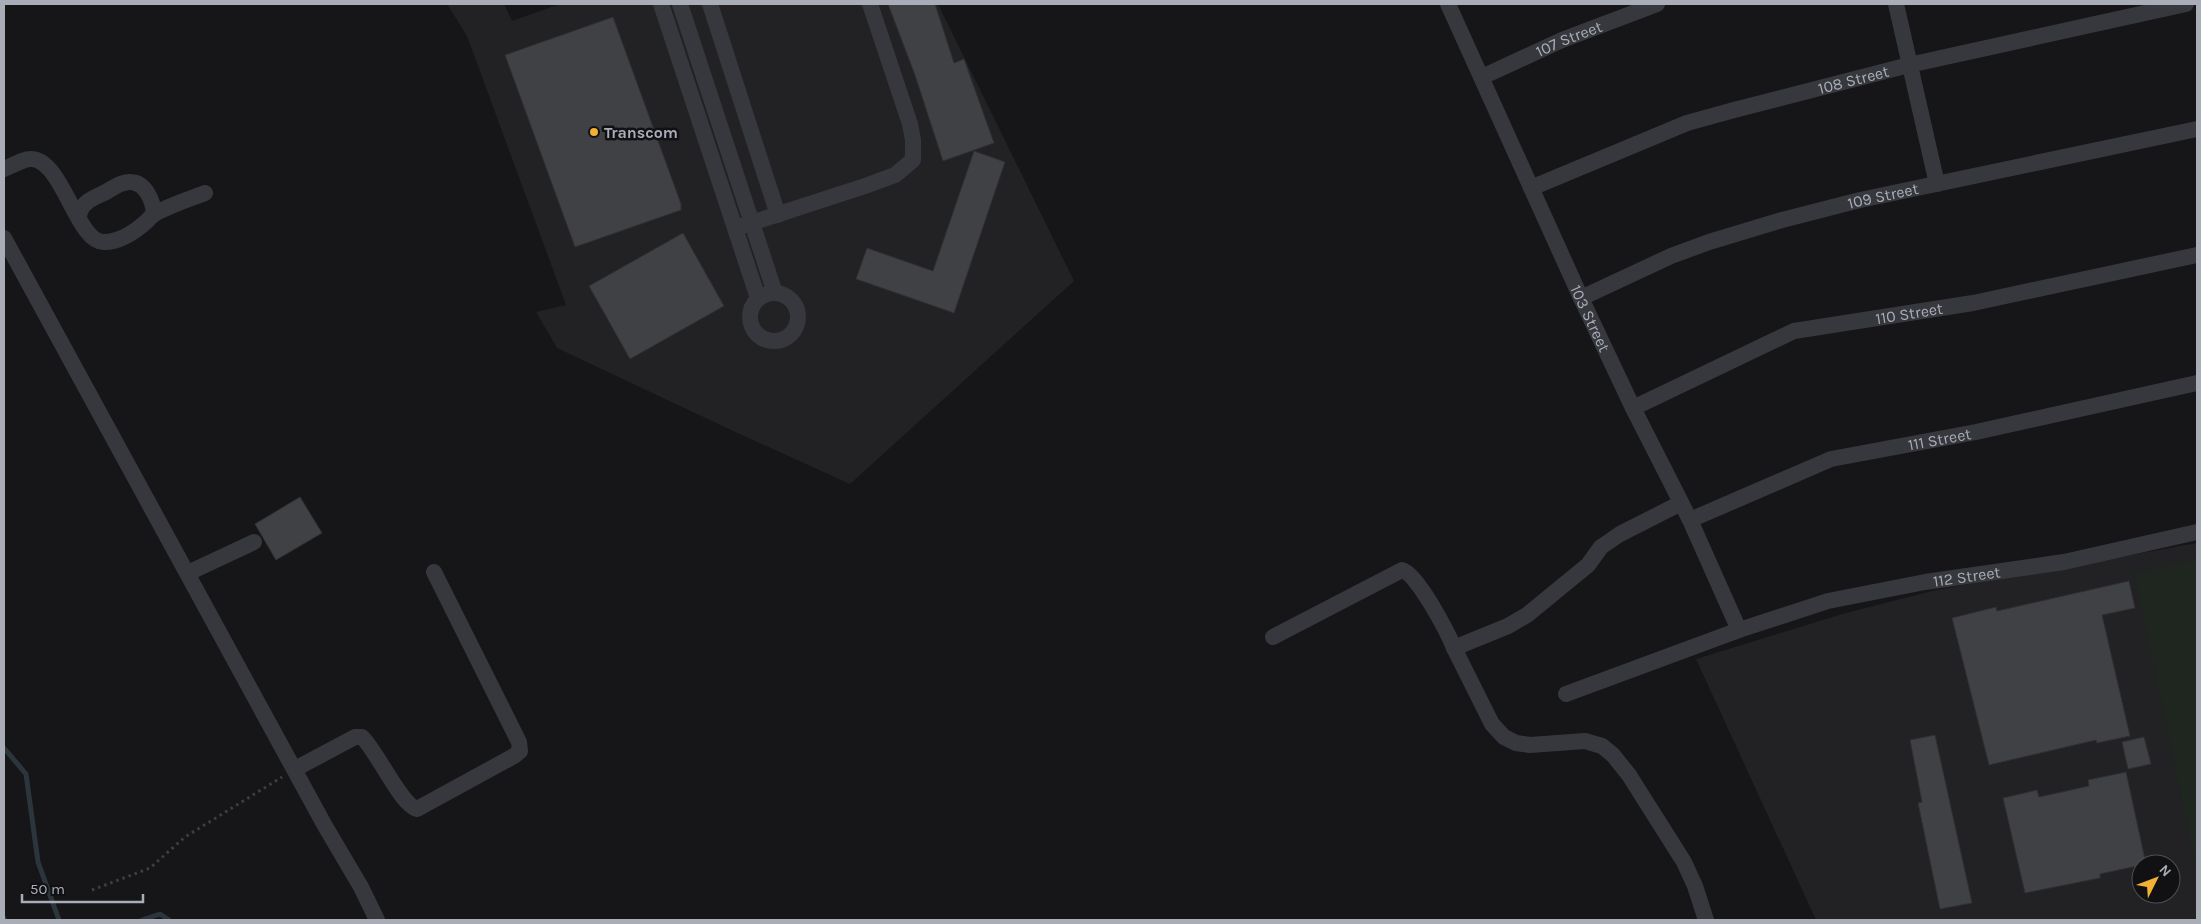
<svg xmlns="http://www.w3.org/2000/svg" width="2201" height="924" font-family="Karla,sans-serif">
	<style>
		.built { fill: #222225; fill-rule: evenodd }
		.green { fill: #1e261f }
		.lines { fill: none; stroke-linecap: round; stroke-linejoin: round }
		.stream { stroke: #2c353c; stroke-width: 5 }
		.building { fill: #404145; stroke: #303034 }
		.path { stroke: #3d3f44; stroke-width: 3; stroke-dasharray: 2.5 4; stroke-linecap: butt }
		.minor { stroke: #37383d; stroke-width: 16 }
		.poi-dot { fill: #f2b134; stroke: #111113; stroke-width: 2 }
		.labels { text-anchor: middle; stroke-width: 5; stroke-linejoin: round; paint-order: stroke }
		.street-label { font-size: 16px; fill: #a8adb8; stroke: #111113 }
		.poi-label { font-size: 16px; font-weight: bold; fill: #a8adb8; stroke: #111113; text-anchor: start }
	</style>
	<rect width="100%" height="100%" fill="#161618"/>
	<g class="built">
		<path d="M447 4H504L512 21 560 4H938L1074 281 850 484 731 430 557 348 536 312 566 305 467 36Z"/>
		<path d="M2197 543V920H1816L1696 659 1846 613 1936 590ZM2141 864H2171V894H2141Z"/>
	</g>
	<path class="green" d="M2197 559V857H2194L2134 573Z"/>
	<g class="lines">
		<g class="stream">
			<path d="M4 748 26 774 38 862 59 920"/>
			<path d="M4 918 5 920"/>
			<path d="M142 920 160 914 169 920"/>
		</g>
	</g>
	<g class="building">
		<path d="M888 4H935L954 63 964 59 994 143 943 161 915 75Z"/>
		<path d="M613 17 681 204V210L575 247 505 55Z"/>
		<path d="M974 151 1005 162 954 313 856 279 867 248 933 271Z"/>
		<path d="M683 233 724 306 630 359 589 286Z"/>
		<path d="M300 497 322 533 276 560 255 524Z"/>
		<path d="M2129 581 2135 608 2102 615 2130 736 2097 743 2096 740 1989 765 1952 618 1996 607 1997 611Z"/>
		<path d="M1935 735 1972 903 1940 909 1918 803 1922 802 1910 740Z"/>
		<path d="M2144 737 2151 764 2128 769 2122 742Z"/>
		<path d="M2126 772 2146 864 2100 874V878L2025 893 2003 798 2037 790 2039 797 2089 786 2088 780Z"/>
	</g>
	<g class="lines">
		<path class="path" d="M92 890 150 868 185 837 282 777"/>
		<g class="minor">
			<path d="M661 4 758 298"/>
			<path d="M680 4 775 293"/>
			<path d="M710 4 778 215"/>
			<path id="s1" d="M1448 4 1581 298 1633 408 1690 520 1739 630"/>
			<path d="M1896 4 1937 184"/>
			<path id="s2" d="M1482 77 1562 40 1657 4"/>
			<path d="M4 169C12 166 24 158 32 159 63 161 77 243 104 242 120 242 136 231 147 221 150 218 152 215 156 213 171 205 189 199 205 193"/>
			<path id="s3" d="M1531 188 1687 123 1734 110 1909 65 2186 4"/>
			<path d="M79 217C80 202 94 198 106 192 113 188 122 181 131 182 146 183 153 201 154 214"/>
			<path d="M736 228 865 186 895 175 913 160V140L910 124 870 4"/>
			<path d="M4 238 325 826 361 887 377 920"/>
			<circle cx="774" cy="317" r="24"/>
			<path id="s4" d="M1581 298 1671 256 1709 242 1782 220 1860 200 2197 129"/>
			<path id="s5" d="M1633 408 1794 331 1973 303 2197 255"/>
			<path id="s6" d="M1690 520 1831 459 1976 432 2197 383"/>
			<path d="M188 573 254 542"/>
			<path d="M1273 637 1402 570C1417 573 1448 633 1454 648L1508 626 1527 615 1588 565 1601 547 1620 534 1681 503"/>
			<path d="M1454 648 1492 724 1504 737 1516 743 1530 745 1585 741 1602 746 1613 755 1629 775 1684 862 1695 886 1706 920"/>
			<path id="s7" d="M1566 694 1739 630 1828 601 1925 582 2064 562 2197 532"/>
			<path d="M295 769 355 737H362C377 751 401 805 417 809L514 756 520 751 519 742 434 572"/>
		</g>
	</g>
	<circle class="poi-dot" cx="594" cy="132" r="5"/>
	<g class="labels">
		<g class="street-label">
			<text dy="6" stroke="none"><textPath href="#s2" startOffset="95">107 Street</textPath></text>
			<text dy="6" stroke="none"><textPath href="#s3" startOffset="341">108 Street</textPath></text>
			<text dy="6" stroke="none"><textPath href="#s4" startOffset="320">109 Street</textPath></text>
			<text dy="6" stroke="none"><textPath href="#s5" startOffset="295">110 Street</textPath></text>
			<text dy="6" stroke="none"><textPath href="#s1" startOffset="345">103 Street</textPath></text>
			<text dy="6" stroke="none"><textPath href="#s6" startOffset="264">111 Street</textPath></text>
			<text dy="6" stroke="none"><textPath href="#s7" startOffset="419">112 Street</textPath></text>
		</g>
		<g class="poi-label">
			<text x="604" y="138">Transcom</text>
		</g>
	</g>
	<rect width="2201" height="924" fill="none" stroke="#a8adb8" stroke-width="10"/>
	<g transform="translate(2156 879) rotate(48)"><circle r="24" fill="#111113" stroke="#4d4f55"/>
	<path d="M0-4L9 19L0 12L-9 19Z" fill="#f2b134"/>
	<text y="-8" font-size="14" font-weight="bold" text-anchor="middle" fill="#a8adb8">N</text>
	</g>
	<path d="M22 894v8h121v-8" fill="none" stroke="#a8adb8" stroke-width="2.5"/>
	<text x="30" y="894" font-size="15" fill="#a8adb8" stroke="#111113" stroke-width="4" paint-order="stroke">50 m</text>
</svg>
